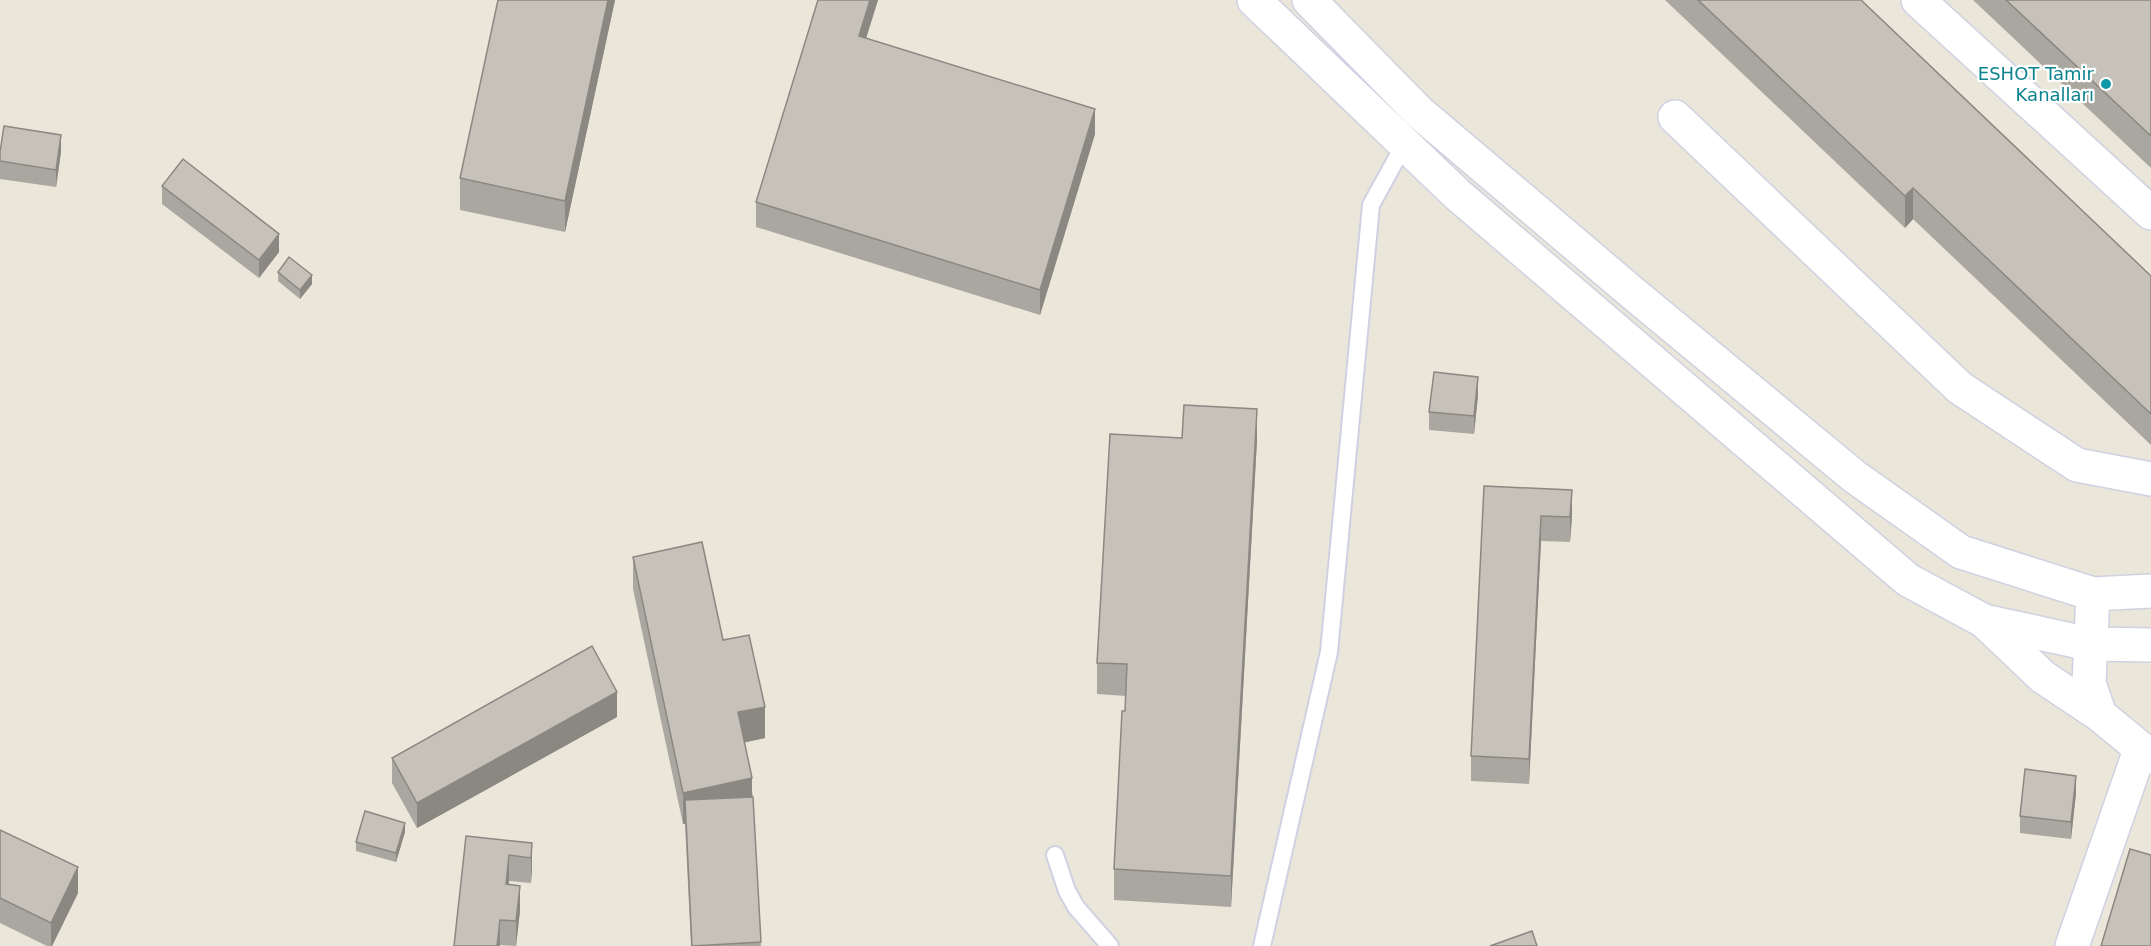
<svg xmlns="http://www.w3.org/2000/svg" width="2151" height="946" font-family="'DejaVu Sans',sans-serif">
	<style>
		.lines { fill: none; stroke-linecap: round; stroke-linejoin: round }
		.lane-casing { stroke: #cfd1e2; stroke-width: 20 }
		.street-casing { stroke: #cfd1e2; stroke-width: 36 }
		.secondary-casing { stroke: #cfd1e2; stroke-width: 36 }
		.lane { stroke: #fff; stroke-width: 16 }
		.street { stroke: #fff; stroke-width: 33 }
		.secondary { stroke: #fff; stroke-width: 33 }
		.wall { fill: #aaa7a0 }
		.shaded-wall { fill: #8b8882 }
		.building { fill: #c6c2ba; stroke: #8b8882; stroke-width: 1.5 }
		.culture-dot { fill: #0f9aa8; stroke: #fff; stroke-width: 2 }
		.labels { text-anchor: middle; stroke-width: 4.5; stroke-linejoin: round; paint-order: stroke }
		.culture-label { font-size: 18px; fill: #0d838f; stroke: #fff; text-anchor: end }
	</style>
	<rect width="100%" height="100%" fill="#ebe6da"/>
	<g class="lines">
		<g class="lane-casing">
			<g id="lane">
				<path d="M1055 855 1067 891 1076 907 1110 946"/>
				<path d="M1262 946 1329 652 1371 205 1405 143"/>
			</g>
		</g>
		<g class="street-casing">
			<g id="street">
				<path d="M1918 0 2151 213"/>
				<path d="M1675 117 1960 388 2077 465 2151 479"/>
				<path d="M2072 946 2140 750"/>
			</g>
		</g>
		<g class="secondary-casing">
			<g id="secondary">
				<path d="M1254 0 1458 195 1908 580 1984 621 2089 644 2151 645"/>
				<path d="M1309 0 1419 112 1635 295 1855 477 1961 552 2093 594 2151 591"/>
				<path d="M2093 594 2089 683 2100 715"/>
				<path d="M1984 621 2043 677 2100 715 2151 757"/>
			</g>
		</g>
		<use href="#lane" class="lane"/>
		<use href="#street" class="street"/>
		<use href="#secondary" class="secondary"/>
	</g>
	<g class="wall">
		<path d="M615 0 565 232 460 210V178Z"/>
		<path d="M818 0H878L866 38 1095 134 1040 315 756 227V202Z"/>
		<path d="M1665 0H1861L2151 276V445L1913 219 1905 228Z"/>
		<path d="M1973 0H2151V168Z"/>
		<path d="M0 152H61L56 187 0 179Z"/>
		<path d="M162 186 279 252 259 278 162 204Z"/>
		<path d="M278 272 312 284 300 299 278 281Z"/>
		<path d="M1478 395 1474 434 1429 430V412Z"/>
		<path d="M1182 438 1257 440 1231 907 1114 900V869L1126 696 1097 694V663Z"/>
		<path d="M1484 486 1572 516 1570 542 1541 541 1529 784 1471 781V756Z"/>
		<path d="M633 557 723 640 765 738 744 742 753 797 761 946H691L685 824H683L633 589Z"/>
		<path d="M617 717 417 828 392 783V758Z"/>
		<path d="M2076 793 2071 839 2020 833V816Z"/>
		<path d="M0 830 78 893 52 946H47L0 923Z"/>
		<path d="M405 832 396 862 356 851V842Z"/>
		<path d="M466 836 532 843V868L531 883 509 881V884L520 911 516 946 500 945Z"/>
	</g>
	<g class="shaded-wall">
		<path d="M608 0H615L565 232V201Z"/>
		<path d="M870 0H878L859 61V36Z"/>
		<path d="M1095 109V134L1040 315V290Z"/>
		<path d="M61 135V152L56 187V170Z"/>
		<path d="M1913 188V219L1905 228V196Z"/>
		<path d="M279 234V252L259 278V260Z"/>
		<path d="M312 275V284L300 299V290Z"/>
		<path d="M1478 377V395L1474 434V416Z"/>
		<path d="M1257 409V440L1231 907V876Z"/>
		<path d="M1572 490V516L1570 542V517Z"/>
		<path d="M1541 516V541L1529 784V759Z"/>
		<path d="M617 692V717L417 828V803Z"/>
		<path d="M765 707V738L738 744V712Z"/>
		<path d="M2076 776V793L2071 839V822Z"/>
		<path d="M752 778V809L685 800V824H683V793Z"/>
		<path d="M405 823V832L396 862V853Z"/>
		<path d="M532 843V868L531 883V858Z"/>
		<path d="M509 855V881L506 909V884Z"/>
		<path d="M78 867V893L52 946H51V923Z"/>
		<path d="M520 886V911L516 946V921Z"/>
		<path d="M500 920V946H497Z"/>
	</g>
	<g class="building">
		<path d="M498 0H608L565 201 460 178Z"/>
		<path d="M818 0H870L859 36 1095 109 1040 290 756 202Z"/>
		<path d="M1698 0H1861L2151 276V414L1913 188 1905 196Z"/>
		<path d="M2006 0H2151V136Z"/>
		<path d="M4 126 61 135 56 170 0 161V152Z"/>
		<path d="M183 159 279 234 259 260 162 186Z"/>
		<path d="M289 257 312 275 300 290 278 272Z"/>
		<path d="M1434 372 1478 377 1474 416 1429 412Z"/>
		<path d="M1184 405 1257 409 1231 876 1114 869 1122 711H1125L1127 664 1097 663 1110 434 1182 438Z"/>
		<path d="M1484 486 1572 490 1570 517 1541 516 1529 759 1471 756Z"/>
		<path d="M702 542 723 640 749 635 765 707 738 712 752 778 683 793 633 557Z"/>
		<path d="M592 646 617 692 417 803 392 758Z"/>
		<path d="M2025 769 2076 776 2071 822 2020 816Z"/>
		<path d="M753 797 761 942 692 946 685 800Z"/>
		<path d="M365 811 405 823 396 853 356 842Z"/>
		<path d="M0 830 78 867 51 923 0 898Z"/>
		<path d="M466 836 532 843 531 858 509 855 506 884 520 886 516 921 500 920 497 946H454Z"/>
		<path d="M2130 849 2151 855V946H2101Z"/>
		<path d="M1532 931 1537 946H1490Z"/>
	</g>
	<circle class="culture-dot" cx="2106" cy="84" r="6"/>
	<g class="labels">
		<g class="culture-label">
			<text x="2094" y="80">ESHOT Tamir<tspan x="2094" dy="21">Kanalları</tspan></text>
		</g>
	</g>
</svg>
